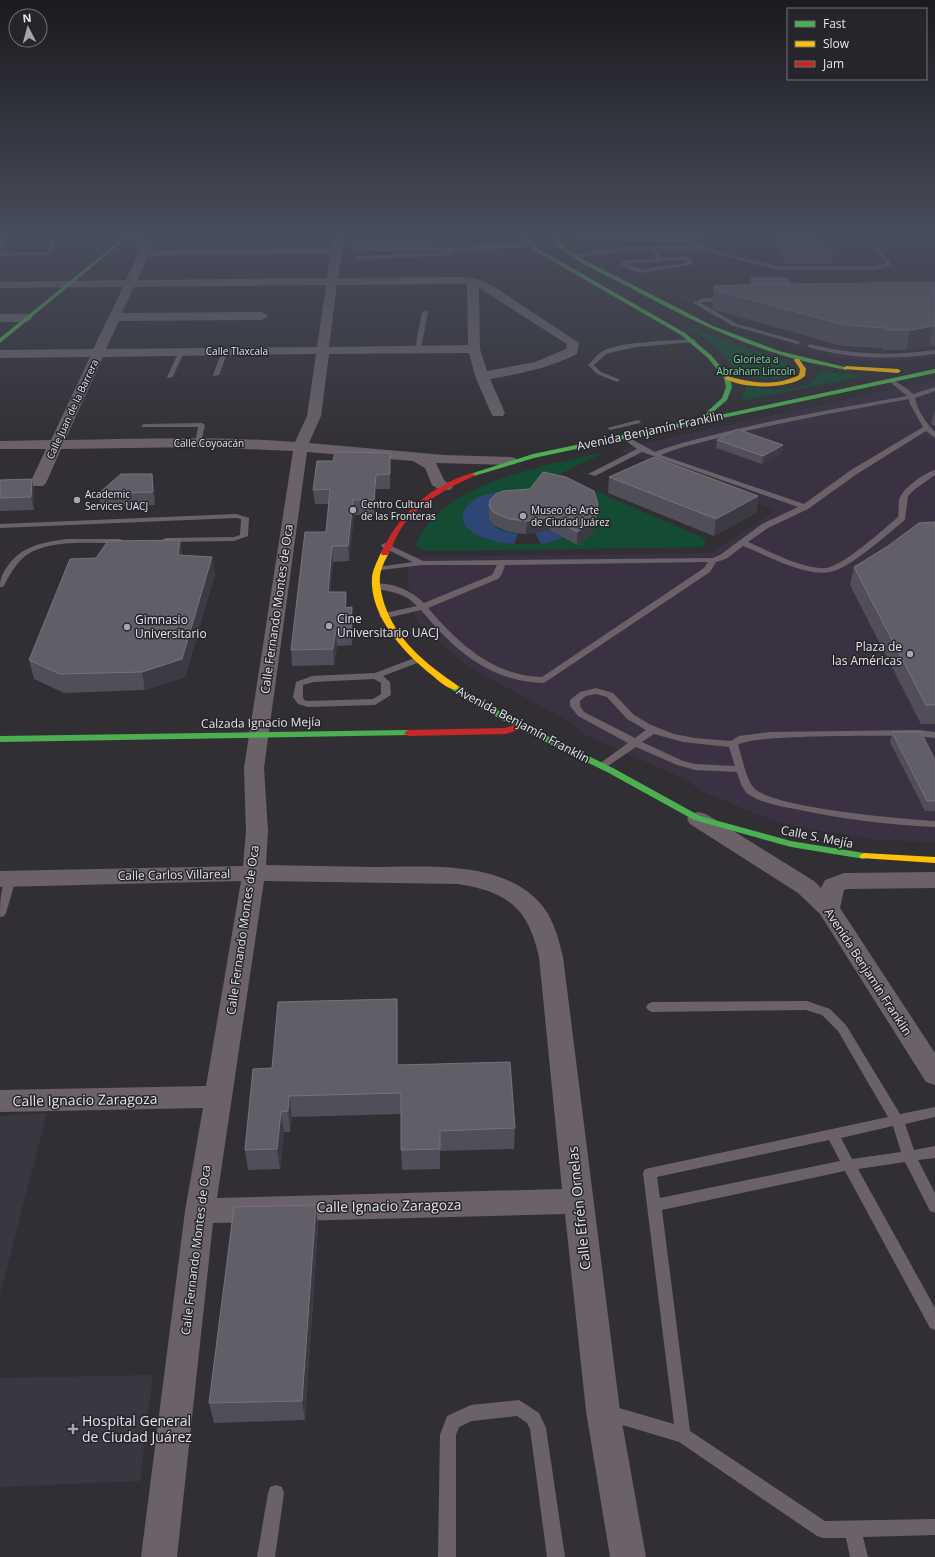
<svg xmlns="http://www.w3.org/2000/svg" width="935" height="1557" font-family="'Open Sans',sans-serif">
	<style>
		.commercial { fill: #3a3242 }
		.built { fill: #3a3741 }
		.green { fill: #134c33 }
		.water { fill: #2d4676; fill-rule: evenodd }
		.pier { fill: #312f34 }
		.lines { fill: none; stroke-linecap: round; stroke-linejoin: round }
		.lane { fill: #6a6268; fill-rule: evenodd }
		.street { fill: #6a6268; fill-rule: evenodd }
		.fast { fill: #4caf50; fill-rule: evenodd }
		.slow { fill: #ffc107; fill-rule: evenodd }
		.jam { fill: #c62828; fill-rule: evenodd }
		.wall { fill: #514d59 }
		.shaded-wall { fill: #3e3a44 }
		.building { fill: #615e68; stroke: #76737c }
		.poi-dot { fill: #a7a5aa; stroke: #26252b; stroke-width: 1.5 }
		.labels { text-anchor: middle; stroke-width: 3; stroke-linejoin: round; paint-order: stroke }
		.far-street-label { font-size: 10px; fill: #e6e5e9; stroke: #26252b }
		.far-park-label { font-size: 10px; fill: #75dca5; stroke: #26252b }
		.far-poi-label { font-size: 10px; fill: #e6e5e9; stroke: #26252b; text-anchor: start }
		.street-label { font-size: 12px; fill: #e6e5e9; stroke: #26252b }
		.poi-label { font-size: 12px; fill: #e6e5e9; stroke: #26252b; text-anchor: start }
		.near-street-label { font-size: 14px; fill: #e6e5e9; stroke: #26252b }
		.near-poi-label { font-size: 14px; fill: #e6e5e9; stroke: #26252b; text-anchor: start }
	</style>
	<rect width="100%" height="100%" fill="#312f34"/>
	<g class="commercial">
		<path d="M935 291V357L889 362 838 358 812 352 743 330 675 296 681 294Z"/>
		<path d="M935 380V842L879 840 793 826 754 813 699 790 689 781 584 734 570 722 466 665 418 623 410 604 407 557 711 553 776 510 620 451 632 446Z"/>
	</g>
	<g class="built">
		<path d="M47 1113 0 1294V1116Z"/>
		<path d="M153 1375 140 1481 0 1487V1378Z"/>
	</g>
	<g class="green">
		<path d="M694 327 717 338 785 361 796 370 794 374C778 382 754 381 738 371 732 367 728 360 723 355 713 345 702 336 689 328Z"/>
		<path d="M820 371 865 376 741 401 746 387C768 389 810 396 820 371Z"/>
		<path d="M605 452 558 475 706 539 704 547 439 551H427L418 547 416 544C442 482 547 465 605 452Z"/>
	</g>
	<path class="water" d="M524 490C543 492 575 496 579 518 577 535 555 541 541 544L539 541H516L514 544C500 543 460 536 463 515 465 506 472 501 479 497 493 491 509 490 524 490ZM513 501C528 501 545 501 555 513L556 521C546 537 506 538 493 525 479 511 503 503 513 501Z"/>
	<path class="pier" d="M535 533 541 544H514L518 534Z"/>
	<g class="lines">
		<g class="lane">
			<path d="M4 234 7 235 3 252H45L47 251 52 234H56L52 252 48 255 0 256 1 235Z"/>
			<path d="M239 234H243V241L240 243 237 241Z"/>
			<path d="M547 234 620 238 700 237 710 234H715L701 241 620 242 549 237Z"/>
			<path d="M862 234H866L891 263V265L875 270H778L720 255 704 249 656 250 661 258 685 256 692 259 694 264 642 273 633 271 620 264 625 260 656 259 651 250 625 251 577 258 574 256 597 250 625 247 705 245 724 253 778 266H875L886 263ZM684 260 688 263 642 269 626 264Z"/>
			<path d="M365 239H425L437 247H452L531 243 534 245 531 247 452 251H360L351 246 352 243ZM365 243H424L430 247H361L357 245Z"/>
			<path d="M452 252 454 255 357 260 354 258 357 256Z"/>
			<path d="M704 298 727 299 728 300 725 302H705L701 303 737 324 801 342 798 344 733 326 693 303Z"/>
			<path d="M425 310 428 312 421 349 418 351 415 349 422 312Z"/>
			<path d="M693 339 696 341 695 342 637 347 614 352 606 354 594 365 601 372 619 379V381L617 382 597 374 588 365C592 361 597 355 601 352 618 341 672 341 693 339Z"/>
			<path d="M810 344C852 355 892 356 935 350V354C891 360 850 359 808 347V345Z"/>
			<path d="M225 349 228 351 219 375 214 376 213 375 222 351Z"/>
			<path d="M179 351 184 352 173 377 168 378 167 377Z"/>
			<path d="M892 379 906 388 913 394 935 387V391L915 398C917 410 927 424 935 432V438L926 431 857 474 808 509 768 528 748 542C769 551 803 570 826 568 843 566 884 529 898 517 899 512 898 506 899 501 901 489 924 473 935 470V475L915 489 908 496 905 520C887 534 851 568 830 572 806 577 766 555 743 546L726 559 716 562 710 572 544 683C490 682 454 650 421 610L383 619 379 616 380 614 417 606C404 592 390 592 373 588V584C391 581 412 591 424 603L492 575 497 565H422L374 571 373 569 377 567 413 562 382 547 381 545 385 543 423 561 713 558 720 555 762 524 798 507 642 452 595 476 588 474 637 449 622 438V436H626L655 452C678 443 702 438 725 432 785 417 846 407 907 396L890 382V380ZM909 399 910 404 923 427 851 470 804 504 661 455C682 446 704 442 726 436 786 421 848 410 909 399ZM708 562 704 568 542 677C493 676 458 643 428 608L498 579 502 574 505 565Z"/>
			<path d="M638 420 641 422 640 423 610 430 607 428Z"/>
			<path d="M144 424 202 423 205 425 201 443 198 445 195 443 198 427H142L141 426Z"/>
			<path d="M236 514 249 518 248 536 234 541 166 542 162 540 166 538 234 537 240 535 241 519 236 518 0 528V524Z"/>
			<path d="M68 539H120L124 541 120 543C92 544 48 538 24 557 15 564 9 577 3 587H0C0 579 2 574 7 567 22 545 44 542 68 539Z"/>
			<path d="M417 657 420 658 421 660 420 662 383 676 390 682 391 695 375 705 308 707 298 704 293 697 296 682 312 676 375 673ZM374 679 381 683V694L373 699 308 701 304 700 303 697V685L313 682Z"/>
			<path d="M596 688 613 693 634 715 651 725 674 734 695 738 731 741 739 736 769 732 918 730 935 732V738L918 736C891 736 751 734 738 745 742 756 746 780 754 788 772 808 904 819 935 821V827C888 825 841 819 795 809 779 806 761 803 748 794 742 789 739 779 737 772L695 770 677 765 636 747 605 768H599L597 766 599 764 628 743 578 716 570 706V700L580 692ZM596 694 607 697 627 719 646 730 635 738 584 712 580 706V701L586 696ZM654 734 683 742 729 747 735 766 695 764 683 761 642 742Z"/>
			<path d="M11 875 15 876 16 879 6 913 4 916 0 917C0 903 0 889 7 876Z"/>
			<path d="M807 1001 830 1009 846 1025 900 1114 935 1107V1117L905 1124 914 1150 935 1146V1158L918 1160 935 1193V1213L930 1211 905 1162 858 1169 935 1308V1330L930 1328 845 1171 662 1210 690 1431 825 1521 935 1519V1535L863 1537 868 1557H850L846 1538H823L817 1536 679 1442 609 1421 603 1418 601 1413 603 1408 609 1405 674 1424 643 1173 645 1169 888 1117 838 1031 822 1015 806 1010 652 1012 648 1010 646 1007 648 1004 652 1002ZM893 1126 901 1152 852 1159 841 1138ZM829 1140 840 1161 660 1198 657 1177Z"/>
			<path d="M519 1400 539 1413 546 1428 565 1557H547L530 1429 527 1423 517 1416 472 1421 459 1427 456 1435V1557H438L440 1435 447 1416 471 1405Z"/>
			<path d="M276 1485 282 1487 284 1493 275 1557H257L268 1493 270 1487Z"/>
		</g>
		<g class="street">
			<path d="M125 234C135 234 147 237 152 245L151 250 331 248 333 234H343L342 251 338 278 463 277 477 279 493 286 579 343 577 354C549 368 520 374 490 379L505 413 503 416H493L491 413 475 376 469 353 329 354 321 416 309 443 444 455 510 457 515 458 517 461 515 464 510 465 436 463 444 480 453 487 450 490H440L432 485 425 468 413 461 307 452 264 768 268 831 266 865C301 866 337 866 372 867 423 867 495 860 535 898 552 913 558 936 563 957L620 1411 646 1557H610L586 1411 565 1214 213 1223 177 1557H141L185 1211 203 1108 0 1112V1090L206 1086 241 881 0 887V871L243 866 246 831 244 768 293 451 198 447 61 449 46 483 43 486H33L30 483 46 449H0V441L51 440 90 357 0 358V350L93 349 123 287 0 288V282L126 280 142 245 124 238 123 236ZM330 254 327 278 137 280 148 256ZM467 284 468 345 329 347 337 285ZM326 285 317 347 106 349 119 321 262 320 268 316 262 312 122 313 134 287ZM479 288 567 344 566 349 535 362 487 371 480 349ZM316 354 307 416 295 442C219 436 142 439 65 440L103 357ZM264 881 458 884C508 892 528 908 539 957L562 1189 217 1198Z"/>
			<path d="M0 314H27L33 318 27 322H0Z"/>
			<path d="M698 812 706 814 814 881 821 888 825 880 844 873 935 872V888L847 889 844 890 840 908 935 1053V1085L926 1082 820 914 798 893 690 824 687 819 690 814Z"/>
		</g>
		<g class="fast">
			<path d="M0 234H31L29 235 0 236Z"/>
			<path d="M128 234H132L0 343V338Z"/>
			<path d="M520 234H524L539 249 685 333 712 356 730 378 732 387 727 400 713 412 710 417 935 369V373L534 458 474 476H470V474L533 454 704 418 709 410 722 398 726 387 724 378 708 358 681 335 535 251Z"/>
			<path d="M546 234H550L567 249 588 262 713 326 779 351 849 368 846 370C822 365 798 361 775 353 722 336 673 311 625 285 597 271 567 258 546 234Z"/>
			<path d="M451 685H457L486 704 529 727 613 768 700 816 791 841 864 853 869 856 864 859 791 847 694 820 607 772 523 731 480 708 451 689 450 687Z"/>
			<path d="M408 730 412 733 411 735 0 742V736Z"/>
		</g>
		<g class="slow">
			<path d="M795 359H799L806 369 805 376C789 390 741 389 724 378L727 376C752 383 775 387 799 375L800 369 794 360Z"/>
			<path d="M846 366 898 369 901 371 898 373 844 369 843 368Z"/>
			<path d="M382 551H385L389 553C385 560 381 568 380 576 379 585 382 595 384 603 396 640 426 664 457 685L458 687 457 689C449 691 439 681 433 676 405 654 369 616 372 577 373 569 378 559 382 551Z"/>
			<path d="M864 853 935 857V863L861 858 859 856Z"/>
		</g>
		<g class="jam">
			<path d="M472 473 475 475 474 476C447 488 420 503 402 527 396 536 393 546 388 555H382L381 553C398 515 431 485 472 473Z"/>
			<path d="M522 723 526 726 525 728 506 734 408 736 404 733 408 730 505 728Z"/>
		</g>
	</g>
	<g class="wall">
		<path d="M647 234H665L658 236H648Z"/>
		<path d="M770 234H774L833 254 831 264H787L770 239Z"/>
		<path d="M751 278 801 284 935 282V346H929L906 350H883L881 348 842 346 715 310 712 308 714 286 750 284Z"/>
		<path d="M935 409V426L931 424Z"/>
		<path d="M717 440 783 445 781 453 762 464 716 448Z"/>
		<path d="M390 467V489H376L375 515H354L349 561 333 562 330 592H346L347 607 353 623 352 645 337 646 334 665 292 666 291 650 326 532 329 504H315L313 490Z"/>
		<path d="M609 477 758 496 756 513 714 536 608 493Z"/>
		<path d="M32 479 34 491V510L0 511V480Z"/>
		<path d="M154 487 155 505 101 507 98 494Z"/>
		<path d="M598 504 597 517 595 529 591 535 577 545 550 530 526 534 509 532 493 525 489 519V506Z"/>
		<path d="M935 522V724H921L850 585 854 567Z"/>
		<path d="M180 540 182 555 215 574 185 677 145 690 64 693 34 679 29 660 96 558Z"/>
		<path d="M892 732 935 760V811H925L890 742Z"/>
		<path d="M397 999 398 1019V1065L515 1128 514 1149 440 1151V1169L402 1170 401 1150V1114L292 1117 290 1132H284L280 1169 248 1170 245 1150 272 1068Z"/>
		<path d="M316 1205 318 1226 305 1420 214 1423 209 1403Z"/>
	</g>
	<g class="shaded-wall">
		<path d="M658 234H665L658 236Z"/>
		<path d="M933 326 929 346 906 350 910 330Z"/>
		<path d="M783 445 781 453 762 464 763 456Z"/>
		<path d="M152 474 154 487 155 505 153 492Z"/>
		<path d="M376 475V489L375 515 374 500Z"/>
		<path d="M32 479 34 491V510L31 497Z"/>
		<path d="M758 496 756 513 714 536 716 519Z"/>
		<path d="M353 500 354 515 349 561 348 546Z"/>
		<path d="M598 504 597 517 595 529 591 535 577 545V532Z"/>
		<path d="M551 517 550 530 526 534 527 521Z"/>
		<path d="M180 540 182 557 178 555Z"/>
		<path d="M332 546 333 562 329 608 328 592Z"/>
		<path d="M212 557 215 574 185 677 145 690 142 672Z"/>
		<path d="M346 592 347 607 345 608Z"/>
		<path d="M352 607 353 623 352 645 351 629Z"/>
		<path d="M336 630 337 646 334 665 333 649Z"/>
		<path d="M397 999 398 1019V1086L397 1065Z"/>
		<path d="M289 1096 292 1117 290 1132 288 1111Z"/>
		<path d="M281 1112 284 1132 280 1169 277 1149Z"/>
		<path d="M316 1205 318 1226 305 1420 302 1401Z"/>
	</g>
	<g class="building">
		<path d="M774 234H817L833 254H788Z"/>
		<path d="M751 278H786L790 283 754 284Z"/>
		<path d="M935 282V326L910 330H887L885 328 845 325 717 291 714 289V286L799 283 801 284Z"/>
		<path d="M737 429 783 445 763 456 717 440Z"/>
		<path d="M335 452 390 453V474L376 475 374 500H353L348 546H332L328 592H346L345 608 352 607 351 629 336 630 333 649 291 650 305 532H326L330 489 313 490 317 461H333Z"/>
		<path d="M654 457 758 496 716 519 609 477Z"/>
		<path d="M543 472 566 477 594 491 598 504 596 516 592 521 577 532 551 517 527 521 509 519 493 512 489 506 490 500 496 494 503 491 530 489Z"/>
		<path d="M121 474H152L153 492 98 494Z"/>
		<path d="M32 479 31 497 0 498V480Z"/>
		<path d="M935 522V705H926L854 567 888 546 919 523Z"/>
		<path d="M180 540 178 555 212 557 182 659 142 672 60 674 29 660 70 559 96 558 108 541Z"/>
		<path d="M892 732H921L935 760V801H927Z"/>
		<path d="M397 999V1065L510 1062 515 1128 440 1131V1149L401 1150V1093L289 1096 288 1111 281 1112 277 1149 245 1150 253 1069 272 1068 278 1002Z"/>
		<path d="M316 1205 302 1401 209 1403 234 1207Z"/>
	</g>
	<linearGradient id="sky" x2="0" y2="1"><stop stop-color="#1b1a1d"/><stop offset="0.52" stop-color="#484d5c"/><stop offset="1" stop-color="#484d5c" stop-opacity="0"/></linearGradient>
	<rect width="935" height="452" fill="url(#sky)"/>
	<g class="poi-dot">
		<circle cx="77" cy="500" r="4"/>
		<circle cx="353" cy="510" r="4"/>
		<circle cx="523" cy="516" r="4"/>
		<circle cx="329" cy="626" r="4"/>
		<circle cx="127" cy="627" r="4"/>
		<circle cx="910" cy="654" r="4"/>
		<path d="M71 1423h4v4h4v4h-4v4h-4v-4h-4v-4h4z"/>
	</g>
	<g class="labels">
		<g class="far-street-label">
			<text x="237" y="355">Calle Tlaxcala</text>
			<text transform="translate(72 409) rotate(-65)" y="4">Calle Juan de la Barrera</text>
			<text x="209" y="447">Calle Coyoacán</text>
		</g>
		<g class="far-park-label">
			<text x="756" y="363">Glorieta a<tspan x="756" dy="12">Abraham Lincoln</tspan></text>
		</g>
		<g class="far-poi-label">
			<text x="85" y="498">Academic<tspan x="85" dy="12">Services UACJ</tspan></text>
			<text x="361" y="508">Centro Cultural<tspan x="361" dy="12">de las Fronteras</tspan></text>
			<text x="531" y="514">Museo de Arte<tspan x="531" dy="12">de Ciudad Juárez</tspan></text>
		</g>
		<g class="street-label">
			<text transform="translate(650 431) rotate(-12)" y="4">Avenida Benjamín Franklin</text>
			<text transform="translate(277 609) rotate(-82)" y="4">Calle Fernando Montes de Oca</text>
			<text transform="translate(261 723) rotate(-1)" y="4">Calzada Ignacio Mejía</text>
			<text transform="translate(523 725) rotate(28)" y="4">Avenida Benjamín Franklin</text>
			<text transform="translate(817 837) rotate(11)" y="4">Calle S. Mejía</text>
			<text transform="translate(174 875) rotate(-1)" y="4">Calle Carlos Villareal</text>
			<text transform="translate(243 930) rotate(-82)" y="4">Calle Fernando Montes de Oca</text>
			<text transform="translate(868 972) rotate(57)" y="4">Avenida Benjamín Franklin</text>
			<text transform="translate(196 1250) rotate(-83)" y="4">Calle Fernando Montes de Oca</text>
		</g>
		<g class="poi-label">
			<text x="337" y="623">Cine<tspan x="337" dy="14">Universitario UACJ</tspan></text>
			<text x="135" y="624">Gimnasio<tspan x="135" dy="14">Universitario</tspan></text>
			<text x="902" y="651" text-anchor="end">Plaza de<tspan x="902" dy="14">las Américas</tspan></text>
		</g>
		<g class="near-street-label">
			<text transform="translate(85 1100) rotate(-1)" y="5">Calle Ignacio Zaragoza</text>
			<text transform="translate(389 1206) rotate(-1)" y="5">Calle Ignacio Zaragoza</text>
			<text transform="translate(579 1208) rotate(-96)" y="5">Calle Efrén Ornelas</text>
		</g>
		<g class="near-poi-label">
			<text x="82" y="1426">Hospital General<tspan x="82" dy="16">de Ciudad Juárez</tspan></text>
		</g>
	</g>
	<rect x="787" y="8" width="140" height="72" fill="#26252b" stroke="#737277"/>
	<rect x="795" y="21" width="20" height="6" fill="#4caf50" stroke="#737277"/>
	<text x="823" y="28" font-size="12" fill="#e6e5e9">Fast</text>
	<rect x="795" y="41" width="20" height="6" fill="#ffc107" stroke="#737277"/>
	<text x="823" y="48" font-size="12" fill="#e6e5e9">Slow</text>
	<rect x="795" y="61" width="20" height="6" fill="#c62828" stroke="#737277"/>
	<text x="823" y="68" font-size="12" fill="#e6e5e9">Jam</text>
	<g transform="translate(28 28) rotate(354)"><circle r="19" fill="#26252b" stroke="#737277"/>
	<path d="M0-3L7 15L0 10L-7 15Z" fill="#a7a5aa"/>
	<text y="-6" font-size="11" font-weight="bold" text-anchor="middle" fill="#e6e5e9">N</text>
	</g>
</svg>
